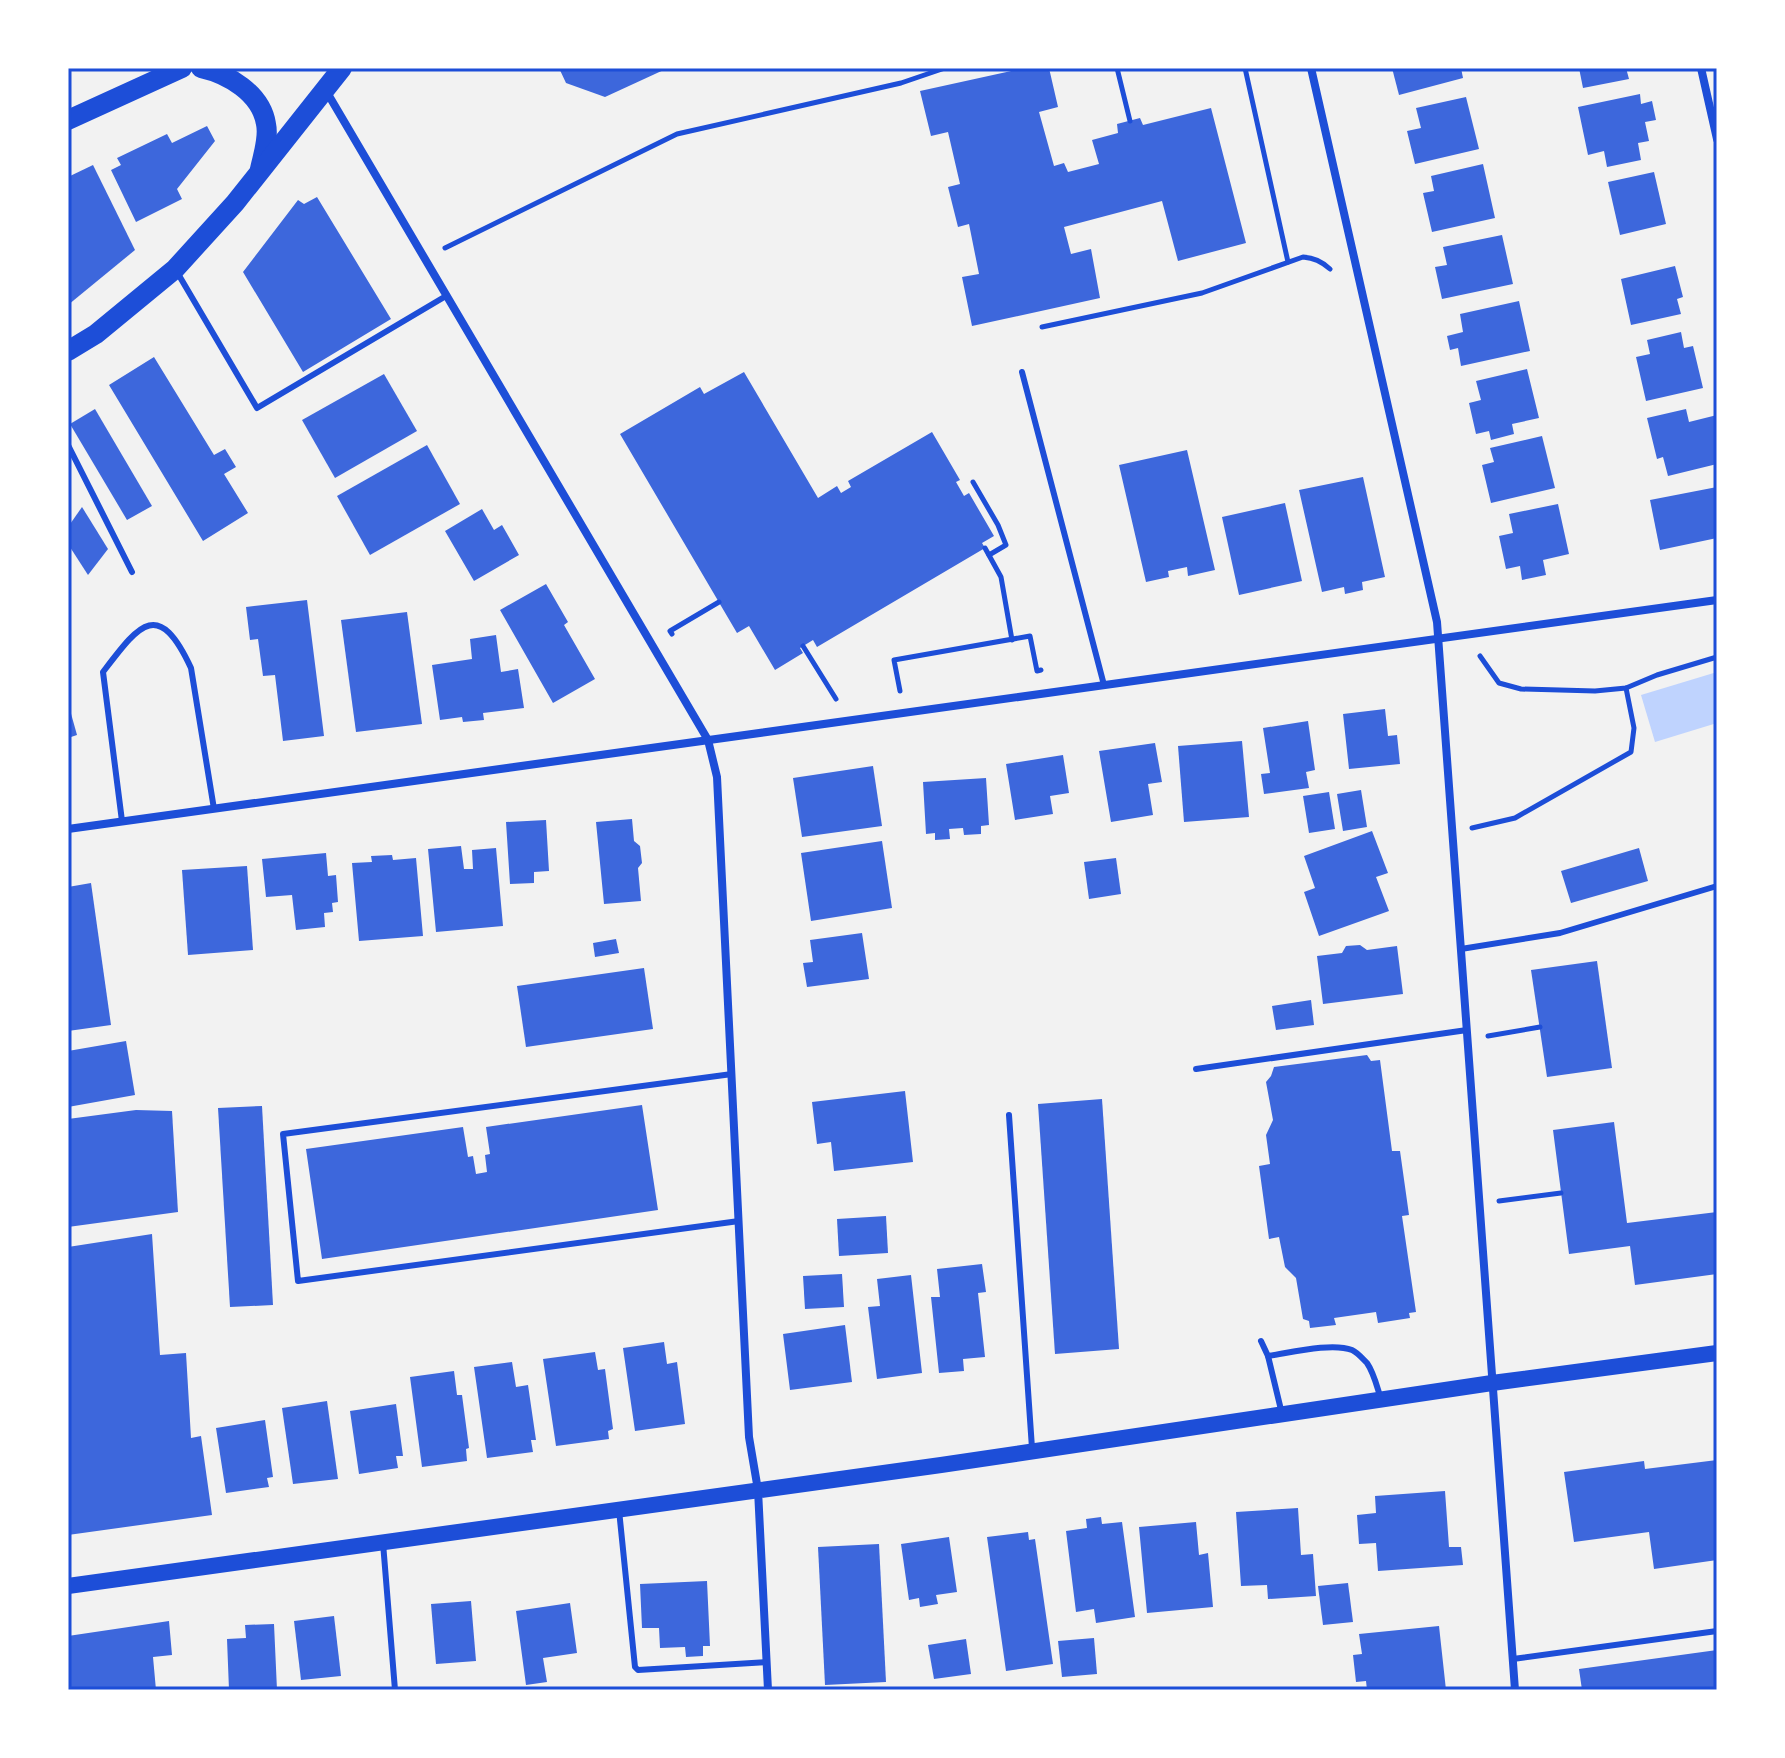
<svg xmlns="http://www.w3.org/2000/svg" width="1785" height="1758" font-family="Quicksand,sans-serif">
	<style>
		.water { fill: #bfd3fe }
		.building { fill: #3d67dc }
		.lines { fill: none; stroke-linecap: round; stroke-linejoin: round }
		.path { stroke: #1d4ed8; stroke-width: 5 }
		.service { stroke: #1d4ed8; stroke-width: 6 }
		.minor { stroke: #1d4ed8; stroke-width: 8 }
		.secondary { stroke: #1d4ed8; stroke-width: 16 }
		.primary { stroke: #1d4ed8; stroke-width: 20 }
		.neatline { fill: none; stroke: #1d4ed8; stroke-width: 3 }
	</style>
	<rect width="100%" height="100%" fill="#f2f2f2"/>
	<path class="water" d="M1717 672V723L1655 742 1641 695Z"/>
	<g class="building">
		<path d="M559 68H668L605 97 566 83Z"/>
		<path d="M1025 68H1049L1058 107 1039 112 1054 166 1064 163 1068 172 1099 164 1092 140 1118 133 1117 124 1140 118 1143 125 1211 108 1246 243 1178 261 1162 201 1064 227 1071 254 1091 249 1100 298 972 326 962 277 979 274 969 224 958 227 948 187 960 184 948 132 931 136 920 91Z"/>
		<path d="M1392 68H1461L1463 78 1399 95Z"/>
		<path d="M1579 68H1626L1629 79 1583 88Z"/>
		<path d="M1640 94 1641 104 1652 101 1656 120 1645 122 1649 141 1638 143 1641 160 1607 167 1604 151 1588 155 1578 107Z"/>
		<path d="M1466 97 1479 149 1415 164 1407 131 1421 128 1416 108Z"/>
		<path d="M207 126 215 141 177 189 182 199 136 222 111 170 121 165 117 158 167 134 172 143Z"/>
		<path d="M1483 164 1495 218 1432 232 1423 193 1434 191 1431 176Z"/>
		<path d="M93 165 135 250 68 305V177Z"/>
		<path d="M1654 172 1666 224 1620 235 1608 182Z"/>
		<path d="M317 197 391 319 303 372 243 272 298 200 304 204Z"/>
		<path d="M1502 235 1513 284 1442 299 1435 267 1447 265 1443 247Z"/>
		<path d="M1675 266 1683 297 1677 299 1681 314 1631 325 1621 279Z"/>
		<path d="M1519 301 1530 351 1461 366 1458 348 1450 350 1447 336 1463 332 1460 314Z"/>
		<path d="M1681 332 1684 348 1693 346 1703 388 1646 401 1636 357 1650 354 1647 340Z"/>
		<path d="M154 357 214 455 225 449 236 467 224 474 248 513 203 541 109 385Z"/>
		<path d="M1527 369 1539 418 1512 424 1514 434 1491 440 1489 431 1476 434 1469 403 1481 400 1476 381Z"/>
		<path d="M744 372 818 498 837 486 841 493 851 487 848 481 932 432 960 480 956 482 964 496 969 493 994 536 982 543 985 548 817 647 813 640 800 648 803 653 775 670 749 626 737 633 620 434 700 387 704 394Z"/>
		<path d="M384 374 417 431 335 478 302 420Z"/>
		<path d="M95 409 152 506 127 520 70 424Z"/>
		<path d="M1686 409 1689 422 1717 415V464L1668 476 1663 457 1657 459 1647 418Z"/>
		<path d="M1542 436 1555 488 1491 503 1482 465 1494 462 1490 448Z"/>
		<path d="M427 445 460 504 370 555 337 496Z"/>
		<path d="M1187 450 1215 570 1188 576 1187 567 1168 571 1169 577 1146 582 1119 465Z"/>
		<path d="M1363 477 1385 577 1362 582 1363 590 1345 594 1344 587 1322 592 1299 490Z"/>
		<path d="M1717 487V538L1660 550 1650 500Z"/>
		<path d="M1285 503 1302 581 1239 595 1222 517Z"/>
		<path d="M1558 504 1569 554 1543 560 1546 575 1522 580 1520 566 1506 569 1499 536 1513 533 1509 514Z"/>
		<path d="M82 507 108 549 88 575 68 544V527Z"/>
		<path d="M482 509 494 530 502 525 519 555 474 581 445 531Z"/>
		<path d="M546 584 568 622 564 625 595 679 553 703 500 610Z"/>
		<path d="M307 600 324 736 283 741 275 675 263 676 258 639 250 640 246 607Z"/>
		<path d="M407 612 422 724 356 732 341 620Z"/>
		<path d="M496 635 501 672 518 669 524 708 483 713 484 720 463 722 462 717 440 720 432 665 472 659 470 639Z"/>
		<path d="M68 703 77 735 68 738Z"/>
		<path d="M1385 709 1388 736 1397 735 1400 764 1349 769 1343 714Z"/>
		<path d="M1308 721 1315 770 1306 772 1309 788 1264 794 1261 774 1270 773 1263 728Z"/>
		<path d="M1242 741 1249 817 1184 822 1178 746Z"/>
		<path d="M1155 743 1162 782 1148 784 1153 815 1111 822 1099 751Z"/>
		<path d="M1063 755 1069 793 1050 796 1053 814 1015 820 1006 764Z"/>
		<path d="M873 766 882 826 802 837 793 778Z"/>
		<path d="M986 778 989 825 981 826V834L964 835 963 828 949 829 950 839 935 840V833L926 834 923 782Z"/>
		<path d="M1361 790 1367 827 1343 831 1337 794Z"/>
		<path d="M1329 792 1335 829 1309 833 1303 796Z"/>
		<path d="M632 819 634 841 640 846 642 863 638 868 641 901 604 904 596 822Z"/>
		<path d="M546 820 549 871 534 872V883L510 884 506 822Z"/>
		<path d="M1372 831 1388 873 1376 877 1389 911 1319 936 1304 892 1315 888 1304 856Z"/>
		<path d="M882 841 892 908 811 921 801 853Z"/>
		<path d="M461 846 464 869H473L472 850 496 848 503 926 436 932 428 849Z"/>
		<path d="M1639 848 1648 881 1571 903 1561 871Z"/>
		<path d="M326 853 328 876 336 875 338 902 332 903 333 912 324 913 325 927 296 930 292 895 266 897 262 859Z"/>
		<path d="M392 855 393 860 416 858 423 936 359 941 352 863 372 862 371 856Z"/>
		<path d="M1116 858 1121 894 1089 899 1084 862Z"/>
		<path d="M247 866 253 950 188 955 182 870Z"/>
		<path d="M91 883 111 1025 68 1031V887Z"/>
		<path d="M862 933 869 979 807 987 803 963 813 962 810 940Z"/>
		<path d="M616 939 619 953 595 957 593 943Z"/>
		<path d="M1360 945 1367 950 1397 946 1403 994 1323 1004 1317 956 1342 953 1346 946Z"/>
		<path d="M1597 961 1612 1068 1547 1077 1531 970Z"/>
		<path d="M644 968 653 1029 526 1047 517 986Z"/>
		<path d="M1311 1000 1314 1025 1276 1030 1272 1006Z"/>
		<path d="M126 1041 135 1095 68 1107V1051Z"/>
		<path d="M1367 1055 1371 1061 1380 1060 1392 1151H1400L1409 1215 1402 1216 1416 1312 1409 1313 1410 1318 1378 1323 1376 1312 1334 1318 1336 1325 1310 1328 1309 1321 1303 1319 1296 1278 1285 1267 1279 1237 1269 1239 1259 1166 1270 1164 1266 1135 1273 1120 1266 1082 1271 1076 1274 1067Z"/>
		<path d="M905 1091 913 1162 834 1171 831 1142 817 1144 812 1102Z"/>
		<path d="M1102 1099 1119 1349 1055 1354 1038 1104Z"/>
		<path d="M642 1105 658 1210 322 1259 306 1149 463 1127 468 1157 473 1156 476 1174 487 1172 485 1155 490 1154 486 1127Z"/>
		<path d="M262 1106 273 1305 230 1307 218 1108Z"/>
		<path d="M136 1110 172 1111 178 1212 68 1227V1119Z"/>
		<path d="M1614 1122 1627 1223 1717 1212V1274L1635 1285 1630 1246 1569 1254 1553 1130Z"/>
		<path d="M886 1216 888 1253 839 1256 837 1219Z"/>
		<path d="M152 1234 160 1355 186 1353 191 1438 201 1436 212 1515 68 1535V1247Z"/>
		<path d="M982 1264 986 1292 978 1293 985 1357 963 1359 964 1371 939 1373 931 1297H940L937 1269Z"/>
		<path d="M842 1274 844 1307 805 1309 803 1276Z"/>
		<path d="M911 1275 922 1373 877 1379 868 1307 880 1306 877 1279Z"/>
		<path d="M845 1325 852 1382 790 1390 783 1334Z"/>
		<path d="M664 1342 667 1364 677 1362 685 1424 635 1431 623 1348Z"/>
		<path d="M595 1352 598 1370 605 1369 613 1429 608 1431 609 1439 556 1446 543 1359Z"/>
		<path d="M512 1362 516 1387 528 1385 536 1440H531L533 1452 487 1458 474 1367Z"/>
		<path d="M454 1371 457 1395H462L469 1448 466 1449 467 1461 422 1467 410 1377Z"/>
		<path d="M327 1401 338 1479 293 1484 282 1408Z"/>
		<path d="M396 1404 403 1456H396L398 1468 359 1474 350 1411Z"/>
		<path d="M265 1420 273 1477 267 1478 269 1487 226 1493 216 1428Z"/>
		<path d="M1717 1460V1560L1654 1569 1649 1532 1574 1542 1564 1472 1644 1461 1645 1469Z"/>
		<path d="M1445 1491 1449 1547H1461L1463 1565 1378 1571 1376 1543 1359 1544 1357 1515 1376 1513 1375 1496Z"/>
		<path d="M1298 1508 1301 1555 1313 1554 1316 1596 1268 1599 1267 1585 1241 1586 1236 1512Z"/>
		<path d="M1101 1517 1102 1524 1122 1522 1135 1617 1096 1623 1094 1609 1076 1612 1066 1531 1087 1528 1086 1519Z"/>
		<path d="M1196 1522 1199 1555 1208 1553 1213 1607 1147 1613 1139 1527Z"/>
		<path d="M1028 1532 1029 1540 1035 1539 1053 1664 1006 1671 987 1537Z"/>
		<path d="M949 1537 957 1592 936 1595 938 1604 920 1607 919 1598 909 1600 901 1544Z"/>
		<path d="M879 1544 886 1682 825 1685 818 1547Z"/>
		<path d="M707 1581 710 1646H703V1656L686 1657 685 1647 660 1648 659 1628H642L640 1584Z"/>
		<path d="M1348 1583 1353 1622 1323 1625 1318 1586Z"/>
		<path d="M471 1601 476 1661 436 1664 431 1604Z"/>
		<path d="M570 1603 577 1653 543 1658 547 1682 526 1685 516 1611Z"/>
		<path d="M334 1616 341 1676 301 1680 294 1621Z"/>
		<path d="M169 1621 172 1655 153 1657 156 1690H68V1636Z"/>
		<path d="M274 1624 277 1690H229L227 1639 246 1638 245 1625Z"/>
		<path d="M1439 1626 1446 1690H1367L1366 1681 1356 1682 1353 1655 1362 1654 1359 1634Z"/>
		<path d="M1094 1638 1097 1674 1062 1677 1058 1641Z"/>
		<path d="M966 1639 971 1674 934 1679 928 1645Z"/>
		<path d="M1717 1650V1690H1582L1579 1669Z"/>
	</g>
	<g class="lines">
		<g class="path">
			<path d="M1117 68 1130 121"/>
			<path d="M1245 68 1288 262"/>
			<path d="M445 248 677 134 901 83 945 68"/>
			<path d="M1042 327 1202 293 1303 257C1314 258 1321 261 1330 269"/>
			<path d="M973 482 998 525 1006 545 989 555"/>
			<path d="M985 548 1001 577 1012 640"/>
			<path d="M672 634 670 631 719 602"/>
			<path d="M803 646 836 699"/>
			<path d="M1480 656 1499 683 1521 689 1595 691 1626 688 1657 675 1717 657"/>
			<path d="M900 691 894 660 1030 636 1037 671 1041 670"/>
			<path d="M1472 828 1515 818 1631 752 1634 728 1626 688"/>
			<path d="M1488 1036 1540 1027"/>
			<path d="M1499 1201 1561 1193"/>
		</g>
		<g class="service">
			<path d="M177 272 257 408 446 296"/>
			<path d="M1022 372 1104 685"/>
			<path d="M68 445 132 572"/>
			<path d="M122 821 103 672C139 625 158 597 191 668L214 809"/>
			<path d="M1461 949 1560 933 1717 886"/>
			<path d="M1196 1069 1467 1030"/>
			<path d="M732 1074 283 1134 298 1281 739 1221"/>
			<path d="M1009 1115 1032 1448"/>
			<path d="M1261 1341 1268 1356 1282 1414"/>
			<path d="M1268 1356C1289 1353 1332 1342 1352 1350 1357 1352 1363 1359 1367 1363 1374 1373 1377 1387 1381 1399"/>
			<path d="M619 1510 635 1667 638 1670 767 1662"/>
			<path d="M383 1543 395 1690"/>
			<path d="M1513 1659 1717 1631"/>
		</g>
		<g class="minor">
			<path d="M1311 68 1437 622 1515 1690"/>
			<path d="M1701 68 1717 139"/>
			<path d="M325 89 708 740 717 777 749 1437 758 1490 768 1690"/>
			<path d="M68 829 1717 600"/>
		</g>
		<path class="secondary" d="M68 1586 941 1465 1492 1383 1717 1353"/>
		<g class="primary">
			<path d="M201 68C228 74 261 93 266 124 269 138 263 155 260 169"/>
			<path d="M68 120 182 68"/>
			<path d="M68 351 96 334 175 269 235 203 342 68"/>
		</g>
	</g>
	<rect width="1785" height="1758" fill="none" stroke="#ffffff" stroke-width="140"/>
	<rect x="70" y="70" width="1645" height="1618" class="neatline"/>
</svg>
